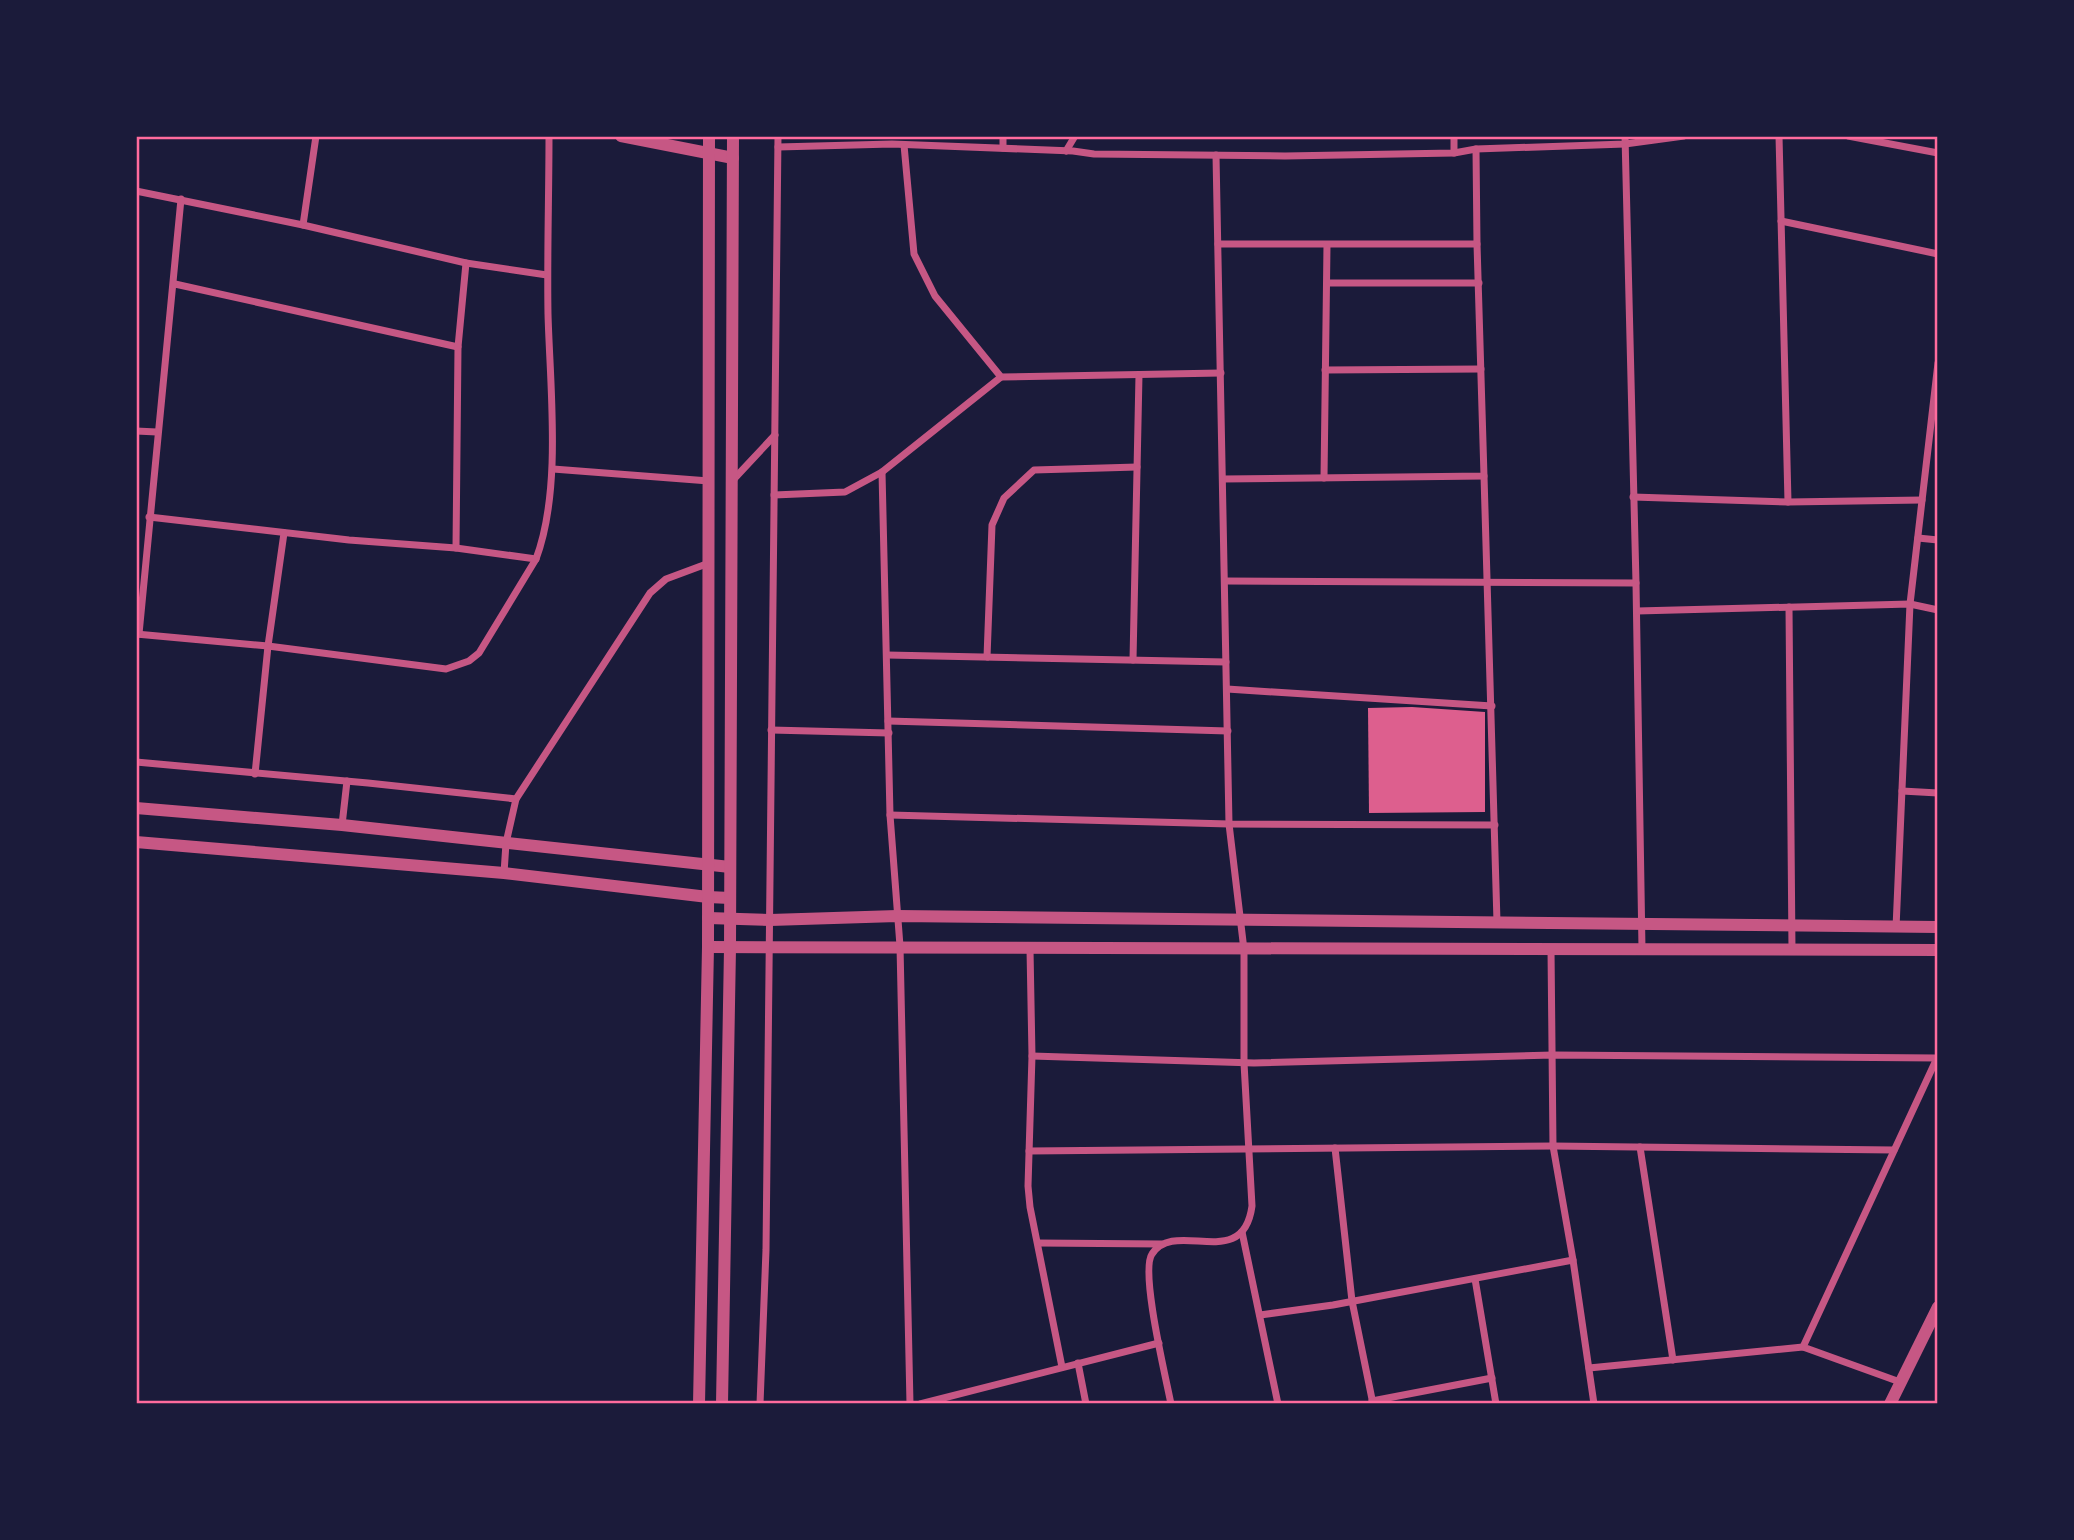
<svg xmlns="http://www.w3.org/2000/svg" width="2074" height="1540" font-family="Karla,sans-serif">
	<style>
		.building { fill: #dd5f8e }
		.lines { fill: none; stroke-linecap: round; stroke-linejoin: round }
		.minor { stroke: #c65784; stroke-width: 7 }
		.tertiary { stroke: #c65784; stroke-width: 12 }
		.neatline { fill: none; stroke: #ff6b9d; stroke-width: 2.5 }
	</style>
	<rect width="100%" height="100%" fill="#1b1b3a"/>
	<path class="building" d="M1412 707 1485 712V812L1369 813 1368 708Z"/>
	<g class="lines">
		<g class="minor">
			<path d="M1003 136V148"/>
			<path d="M1454 136V153"/>
			<path d="M1625 136 1636 583 1642 949"/>
			<path d="M1779 136 1788 502"/>
			<path d="M1848 136 1938 153"/>
			<path d="M904 145 914 254 935 296 1001 377 1221 373"/>
			<path d="M778 147 892 144 1073 151 1094 154 1285 156 1454 153 1476 149 1625 144 1684 136"/>
			<path d="M1066 151 1075 136"/>
			<path d="M136 191 303 225 466 263 547 275"/>
			<path d="M1781 221 1938 254"/>
			<path d="M303 225 316 136"/>
			<path d="M1218 244H1477L1476 149"/>
			<path d="M1327 283H1479"/>
			<path d="M175 284 458 347"/>
			<path d="M1325 370 1481 369"/>
			<path d="M136 431 157 432"/>
			<path d="M553 469 709 481"/>
			<path d="M882 472 890 815 900 946 910 1404"/>
			<path d="M1484 476 1497 922"/>
			<path d="M1324 478 1327 245"/>
			<path d="M1223 479 1484 476 1477 244"/>
			<path d="M733 480 775 435"/>
			<path d="M774 495 845 492 882 472 1001 377"/>
			<path d="M1633 497 1788 502 1922 500"/>
			<path d="M149 517 349 540 456 548 536 559"/>
			<path d="M1918 538 1938 540"/>
			<path d="M456 548 458 347 466 263"/>
			<path d="M1225 581 1636 583"/>
			<path d="M1789 607 1792 950"/>
			<path d="M1637 611 1910 604 1938 610"/>
			<path d="M136 634 268 646 446 669 469 661 479 653 536 559C562 490 550 388 548 314 547 255 549 196 549 136"/>
			<path d="M139 634 181 199"/>
			<path d="M887 655 1226 662"/>
			<path d="M987 657 992 525 1004 498 1034 470 1137 467"/>
			<path d="M1133 660 1139 375"/>
			<path d="M1227 689 1492 706"/>
			<path d="M888 721 1228 731"/>
			<path d="M771 730 889 733"/>
			<path d="M136 762 368 783 516 799"/>
			<path d="M255 774 268 646 284 533"/>
			<path d="M1902 791 1938 793"/>
			<path d="M890 815 1229 824 1495 825"/>
			<path d="M342 825 347 781"/>
			<path d="M504 873 506 843 516 799 650 593 666 579 709 563"/>
			<path d="M1896 928 1910 604 1938 363"/>
			<path d="M1030 949 1032 1056 1028 1186 1030 1207 1062 1367"/>
			<path d="M1551 949 1553 1146 1573 1260 1594 1404"/>
			<path d="M1032 1056 1254 1063 1553 1055 1937 1058 1803 1347 1900 1382"/>
			<path d="M1640 1147 1673 1360"/>
			<path d="M1335 1148 1352 1301 1373 1404"/>
			<path d="M1029 1151 1553 1146 1894 1150"/>
			<path d="M1242 1232 1278 1404"/>
			<path d="M1038 1243 1162 1244"/>
			<path d="M1475 1279 1496 1404"/>
			<path d="M1260 1315 1333 1305 1573 1260"/>
			<path d="M1078 1363 1086 1404"/>
			<path d="M1589 1368 1803 1347"/>
			<path d="M1372 1401 1492 1378"/>
			<path d="M760 1404 766 1250 778 136"/>
			<path d="M920 1404 1159 1343"/>
			<path d="M1171 1404C1166 1378 1140 1271 1152 1254 1175 1218 1243 1273 1252 1206L1244 1063V950L1229 824 1216 155"/>
		</g>
		<g class="tertiary">
			<path d="M621 136 733 158"/>
			<path d="M136 808 342 825 730 867"/>
			<path d="M136 842 504 873 708 897 730 898"/>
			<path d="M708 918 770 920 897 916 1938 927"/>
			<path d="M708 947 1938 950"/>
			<path d="M699 1404 708 947 709 136"/>
			<path d="M722 1404 730 948 733 136"/>
			<path d="M1890 1404 1938 1307"/>
		</g>
	</g>
	<rect width="2074" height="1540" fill="none" stroke="#1b1b3a" stroke-width="276"/>
	<rect x="138" y="138" width="1798" height="1264" class="neatline"/>
</svg>
